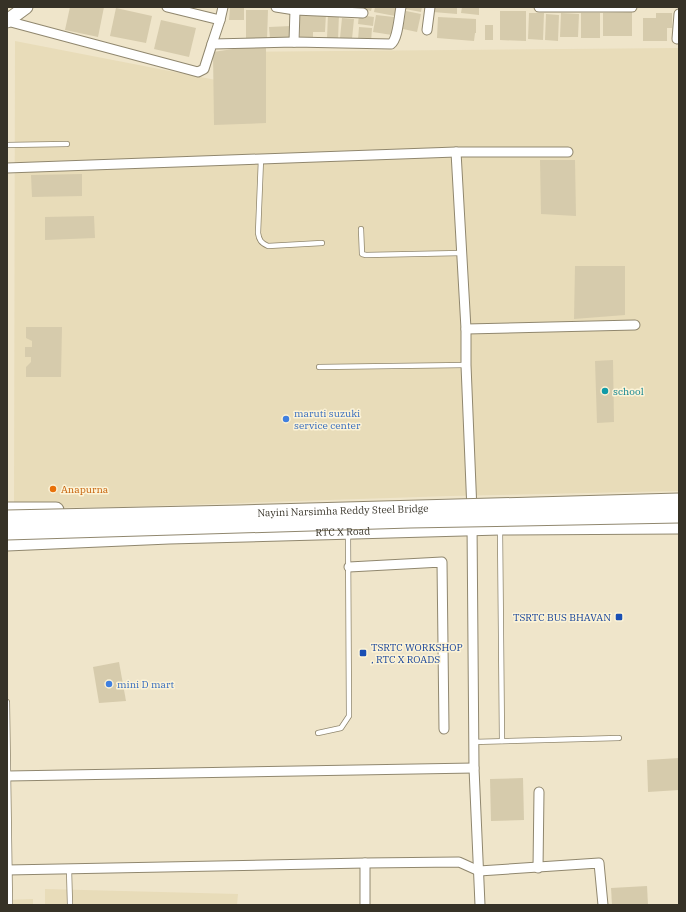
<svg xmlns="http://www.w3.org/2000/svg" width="686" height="912" font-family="'IBM Plex Serif',serif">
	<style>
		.built { fill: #e8dcb9 }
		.building { fill: #d6cbac }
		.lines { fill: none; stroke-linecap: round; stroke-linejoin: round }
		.lane-casing { stroke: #90876e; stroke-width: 6 }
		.street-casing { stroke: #90876e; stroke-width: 11 }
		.secondary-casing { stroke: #90876e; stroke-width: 15 }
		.primary-casing { stroke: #90876e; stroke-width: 17 }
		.lane { stroke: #fff; stroke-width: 4.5 }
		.street { stroke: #fff; stroke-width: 9 }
		.secondary { stroke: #fff; stroke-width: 13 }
		.primary { stroke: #fff; stroke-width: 15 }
		.primary-bridge-casing { stroke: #90876e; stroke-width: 17; stroke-linecap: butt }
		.primary-bridge { stroke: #fff; stroke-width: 15 }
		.culture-dot { fill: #0f9aa8; stroke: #fcf3d7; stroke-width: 1.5 }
		.shop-dot { fill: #3f7fe0; stroke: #fcf3d7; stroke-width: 1.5 }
		.food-dot { fill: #e8710a; stroke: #fcf3d7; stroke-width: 1.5 }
		.transit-dot { fill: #1a4fb4; stroke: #fcf3d7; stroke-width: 1.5 }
		.labels { text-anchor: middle; stroke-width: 3; stroke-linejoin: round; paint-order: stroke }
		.culture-label { font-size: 10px; fill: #0d838f; stroke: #fcf3d7; text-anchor: start }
		.shop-label { font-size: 10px; fill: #366cbe; stroke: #fcf3d7; text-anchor: start }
		.food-label { font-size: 10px; fill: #c56008; stroke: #fcf3d7; text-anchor: start }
		.street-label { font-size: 10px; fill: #363227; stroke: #fcf3d7 }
		.transit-label { font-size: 10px; fill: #164399; stroke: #fcf3d7; text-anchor: end }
	</style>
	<rect width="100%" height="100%" fill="#efe5ca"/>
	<g class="built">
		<path d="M15 41 216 80 224 52 679 48V491L450 496 123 507 14 508Z"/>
		<path d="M45 889 238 894 237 905H45Z"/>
		<path d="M33 899V905H7V900Z"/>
	</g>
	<g class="building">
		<path d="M70 7H104L98 37 65 30Z"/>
		<path d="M230 7 244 8V20H229Z"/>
		<path d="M355 7H372L371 11Z"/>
		<path d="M375 7H397L395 16 374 12Z"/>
		<path d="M405 7H422L421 12 405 9Z"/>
		<path d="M433 7H457V14L433 12Z"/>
		<path d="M462 7H479V15L461 13Z"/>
		<path d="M116 8 152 16 146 43 110 36Z"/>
		<path d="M246 10H268L267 40H246Z"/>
		<path d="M406 11 421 14 417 32 403 29Z"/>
		<path d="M500 11H526V41L500 40Z"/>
		<path d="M632 12V36H603V13Z"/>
		<path d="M326 13 325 32H313V39L300 38V14Z"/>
		<path d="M328 13 339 14 338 40 327 39Z"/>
		<path d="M529 13H544L543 40 528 39Z"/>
		<path d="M561 13 579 14 578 37H560Z"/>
		<rect x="581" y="13" width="19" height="25"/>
		<path d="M656 13H672V28H667V41H643V18H656Z"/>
		<path d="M546 14 559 15 558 41 545 40Z"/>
		<path d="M359 15 374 17 373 26 358 24Z"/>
		<path d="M376 15 394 17 392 35 373 32Z"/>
		<path d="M438 17 476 19V33H475L474 41 437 38Z"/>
		<path d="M342 18 354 19 352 39 340 38Z"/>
		<path d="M161 20 196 28 189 57 154 49Z"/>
		<rect x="485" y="25" width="8" height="15"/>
		<path d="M291 26V38L270 39 269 27Z"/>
		<path d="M359 27 372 28 371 42 358 40Z"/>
		<path d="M266 44V123L214 125 213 52Z"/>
		<path d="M540 160H575L576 216 541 214Z"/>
		<path d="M82 174V196L32 197 31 175Z"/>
		<path d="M94 216 95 238 45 240V217Z"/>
		<path d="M575 266H625V315L574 319Z"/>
		<path d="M26 327H62L61 377H26V367L31 362V357H25V347H32V341L26 338Z"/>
		<path d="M613 360 614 422 597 423 595 361Z"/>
		<path d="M119 662 126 701 99 703 93 667Z"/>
		<path d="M679 758V790L648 792 647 760Z"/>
		<path d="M523 778 524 820 491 821 490 779Z"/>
		<path d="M647 886 648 905H612L611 888Z"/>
	</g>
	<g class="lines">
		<g class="lane-casing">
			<g id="lane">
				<path d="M7 145 67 144"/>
				<path d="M261 159 258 233C259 240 261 243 268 246L322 243"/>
				<path d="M361 229 362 254 366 255 462 253"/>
				<path d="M319 367 466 365"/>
				<path d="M500 529 502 741"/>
				<path d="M7 702 10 905"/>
				<path d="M318 733 341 728 349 716 348 534"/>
				<path d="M473 742 619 738"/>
				<path d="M69 869 70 905"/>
			</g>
		</g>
		<g class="street-casing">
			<g id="street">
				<path d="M167 7 220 20"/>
				<path d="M276 7 295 10"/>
				<path d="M539 7H632"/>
				<path d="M7 21 198 72 204 69 212 44 294 42 391 44C398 39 399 16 401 7"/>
				<path d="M427 30 430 7"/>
				<path d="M677 39 679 14"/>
				<path d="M294 42 295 10 363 13"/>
				<path d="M212 44 220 20 223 7"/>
				<path d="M456 152 466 329V365L472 511"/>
				<path d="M7 168 456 152H568"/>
				<path d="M466 329 635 325"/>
				<path d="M472 523 474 768 480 905"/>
				<path d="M349 567 442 562 444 729"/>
				<path d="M8 776 474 768"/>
				<path d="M538 868 539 792"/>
				<path d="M7 870 365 863 459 862 479 871 599 863 603 905"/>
				<path d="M365 905V863"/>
			</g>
		</g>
		<g class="secondary-casing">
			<path id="secondary" d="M7 21 26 7"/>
		</g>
		<g class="primary-casing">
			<g id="primary">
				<path d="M7 510H56"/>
				<path id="s1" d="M7 543 169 536 500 527 679 526"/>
			</g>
		</g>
		<use href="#lane" class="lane"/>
		<use href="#street" class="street"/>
		<use href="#secondary" class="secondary"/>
		<use href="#primary" class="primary"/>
		<g class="primary-bridge-casing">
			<g id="primary-bridge">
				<path id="s2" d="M7 518 240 513 679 501"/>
				<path d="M7 532 410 520 679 515"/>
			</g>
		</g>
		<use href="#primary-bridge" class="primary-bridge"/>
	</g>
	<circle class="culture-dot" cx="605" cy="391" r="4"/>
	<g class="shop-dot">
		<circle cx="286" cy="419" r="4"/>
		<circle cx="109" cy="684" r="4"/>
	</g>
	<circle class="food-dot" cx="53" cy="489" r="4"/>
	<g class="transit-dot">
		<rect x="615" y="613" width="8" height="8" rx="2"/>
		<rect x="359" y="649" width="8" height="8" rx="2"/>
	</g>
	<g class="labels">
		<g class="culture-label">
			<text x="613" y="395">school</text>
		</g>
		<g class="shop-label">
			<text x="294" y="417">maruti suzuki<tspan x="294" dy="12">service center</tspan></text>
			<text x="117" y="688">mini D mart</text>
		</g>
		<g class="food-label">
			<text x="61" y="493">Anapurna</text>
		</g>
		<g class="street-label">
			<text dy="4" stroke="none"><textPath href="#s2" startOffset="336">Nayini Narsimha Reddy Steel Bridge</textPath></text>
			<text dy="4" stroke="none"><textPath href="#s1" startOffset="336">RTC X Road</textPath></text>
		</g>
		<g class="transit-label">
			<text x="611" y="621">TSRTC BUS BHAVAN</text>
			<text x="371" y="651" text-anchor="start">TSRTC WORKSHOP<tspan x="371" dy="12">, RTC X ROADS</tspan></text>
		</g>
	</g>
	<rect width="686" height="912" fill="none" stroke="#363227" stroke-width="16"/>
</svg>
